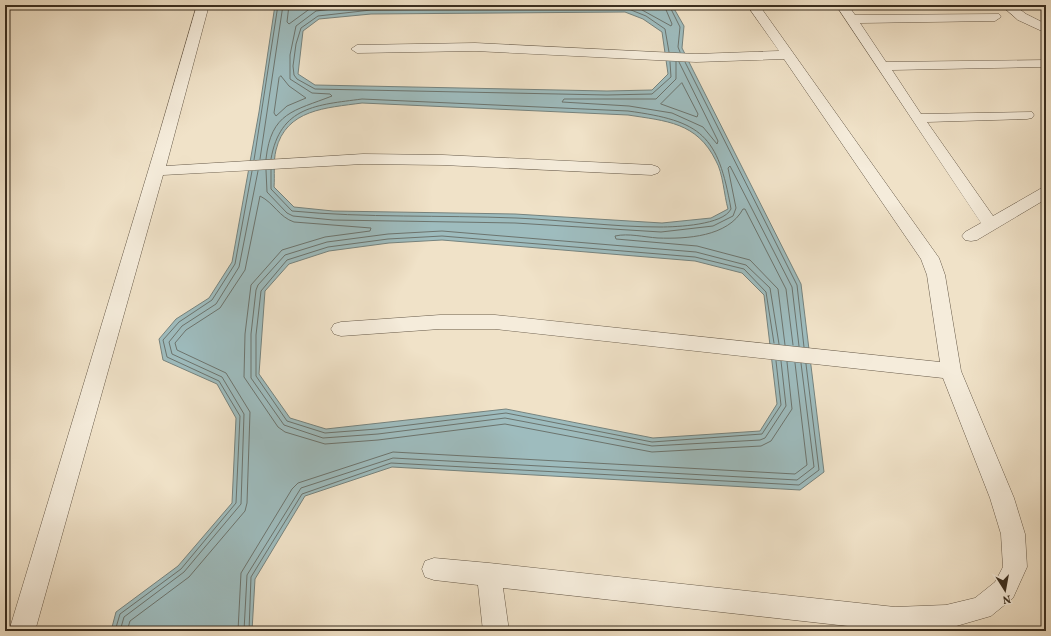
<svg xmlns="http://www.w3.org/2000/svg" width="1051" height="636" font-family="Vollkorn,serif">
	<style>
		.water { fill: #9ebcbe; stroke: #76837e; fill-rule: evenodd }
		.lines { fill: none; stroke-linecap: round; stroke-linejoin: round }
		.shore { stroke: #6c746e; stroke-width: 1 }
		.minor-casing { stroke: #675a49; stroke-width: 1 }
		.minor { fill: #f5ecdb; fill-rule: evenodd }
	</style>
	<rect width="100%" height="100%" fill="#f0e2c8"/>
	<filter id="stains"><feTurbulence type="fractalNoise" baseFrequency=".005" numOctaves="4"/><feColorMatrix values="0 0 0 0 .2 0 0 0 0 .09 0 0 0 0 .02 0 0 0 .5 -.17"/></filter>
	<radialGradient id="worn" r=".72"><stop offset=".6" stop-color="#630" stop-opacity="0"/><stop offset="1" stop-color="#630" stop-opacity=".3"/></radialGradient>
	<path class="water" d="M275 5H672L684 26 682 48 693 70 801 284 824 472 800 490 392 467 305 496 255 579 252 631H111L116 612 178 566 232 503 236 418 217 384 163 360 159 339 176 319 209 298 232 262 259 112ZM625 12 643 19 662 32 668 74 652 90 607 91 315 85 298 74 303 31 319 19 371 14ZM362 103 628 115C666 121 697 122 716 161 723 173 724 195 728 209L711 218 662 223 515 214 333 211 294 207 274 187C275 176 273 162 276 150 286 109 326 108 362 103ZM442 240 695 261 742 273 764 295 777 404 760 431 653 438 506 409 326 429 290 418 259 374 265 291 289 264 329 251 389 243Z"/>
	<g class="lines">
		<g class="shore">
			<path d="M289 5 287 22 289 24 315 5"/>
			<path d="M633 5 671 26 672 24 664 5"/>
			<path d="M669 5 680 27 678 47 680 52"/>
			<path d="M669 52 665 29 646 16 626 8 371 10 318 16 301 28 296 44 293 66 294 75 297 79 315 89 607 95 652 94 671 77 670 62"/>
			<path d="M676 62V79L656 99H564L562 102 629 106 672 113 703 127 717 144 718 141 679 62"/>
			<path d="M685 62 797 285 804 347"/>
			<path d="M281 76 289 86 306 98 287 106 276 116 274 113 279 78Z"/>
			<path d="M682 83 698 114 697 117 661 104Z"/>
			<path d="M260 159 283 5"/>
			<path d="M266 159C271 112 294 111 332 96L330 94 312 93 290 79V55L296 26 316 11 366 5"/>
			<path d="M271 159C280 106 317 105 362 99L628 111C702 121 718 135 731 209 723 225 677 227 660 227 612 227 564 220 516 218 441 215 366 218 292 211L271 189V170"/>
			<path d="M254 160 278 5"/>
			<path d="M266 170 267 192 287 213 293 216 333 220 515 223 661 232 713 226 733 216 736 208 728 168 730 166 792 287 799 346"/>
			<path d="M774 343 766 292 744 269 695 257 442 236 388 239 328 247 287 260 261 291 256 335V376L287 421 325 433 377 429 506 413 652 442 762 434 781 405 776 361"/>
			<path d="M779 344 770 288 746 265 696 252 442 231 388 234 327 242 285 255 258 285 256 290 251 334V378L284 425 323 438 378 434 505 418 652 446 760 440 765 438 786 406 781 361"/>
			<path d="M785 345 778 289 750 260 697 246 616 239 615 236C629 233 643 237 658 238 686 239 728 237 743 209H745L786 289 793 345"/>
			<path d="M115 631 120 614 181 569 236 503 240 416 219 381 167 357 163 340 179 322 212 300 235 264 252 171"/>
			<path d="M120 631 124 617 184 572 241 504 244 414 222 377 172 354 169 342 182 326 216 304 239 267 258 171"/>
			<path d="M127 631 130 621 189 577 245 511 247 503 250 412 226 373 177 350 175 343 186 330 220 308 245 270 260 196C274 203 279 217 294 222L371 228 370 231 325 237 282 250 251 285 245 334 244 377 278 427 285 432 325 444 378 440 505 424 652 452 761 446 771 441 792 409 787 362"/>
			<path d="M238 631 241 573 292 489 298 483 393 452 795 474 807 465 795 363"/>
			<path d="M244 631 247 575 301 488 393 458 797 480 814 467 801 363"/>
			<path d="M249 631 251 577 302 494 391 463 799 485 819 470 806 364"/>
		</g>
		<g class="minor-casing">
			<g id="minor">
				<path d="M197 5H209L166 166 363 154 443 155 652 165 658 167 660 170 658 173 652 175 443 165 363 164 163 175 35 631H9L156 145Z"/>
				<path d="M747 5H759L939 258 945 275 961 371 1014 498 1025 534 1027 567 1013 598 991 616 946 629 893 631 503 588 509 631H483L478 585 434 580 425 577 422 569 425 561 434 558 489 563 895 607 946 605 975 598 995 582 1003 567 1001 534 990 498 943 378 495 329H440L341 336 334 334 331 329 334 324 341 322 440 315H495L940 362 927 275 921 259 784 59 696 62 475 51 357 53 351 49 357 45 475 43 696 54 779 51Z"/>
				<path d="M836 5H848L855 15 999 14 1001 17 995 21 860 23 886 62 1046 60V66L1042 67 892 70 921 114 1032 112 1034 115 1032 118 1027 119 927 122 993 216 1040 189 1046 187V199L977 240 971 241 965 240 962 236 965 232 981 223Z"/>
				<path d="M1001 5H1014L1026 14 1046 24V33L1018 20Z"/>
			</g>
		</g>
		<use href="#minor" class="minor"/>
	</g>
	<rect width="1051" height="636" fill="none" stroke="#f0e2c8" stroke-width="20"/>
	<rect x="6" y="6" width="1039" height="624" fill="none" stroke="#392d1f" stroke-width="2"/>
	<rect x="10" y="10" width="1031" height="616" fill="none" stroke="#392d1f"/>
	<g transform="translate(1005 590) rotate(169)" stroke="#f5ecdb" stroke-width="3" paint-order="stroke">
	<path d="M0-3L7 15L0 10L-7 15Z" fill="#392d1f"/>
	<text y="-6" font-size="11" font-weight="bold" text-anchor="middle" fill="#392d1f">N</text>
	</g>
	<rect width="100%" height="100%" filter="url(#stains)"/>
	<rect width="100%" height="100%" fill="url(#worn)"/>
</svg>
